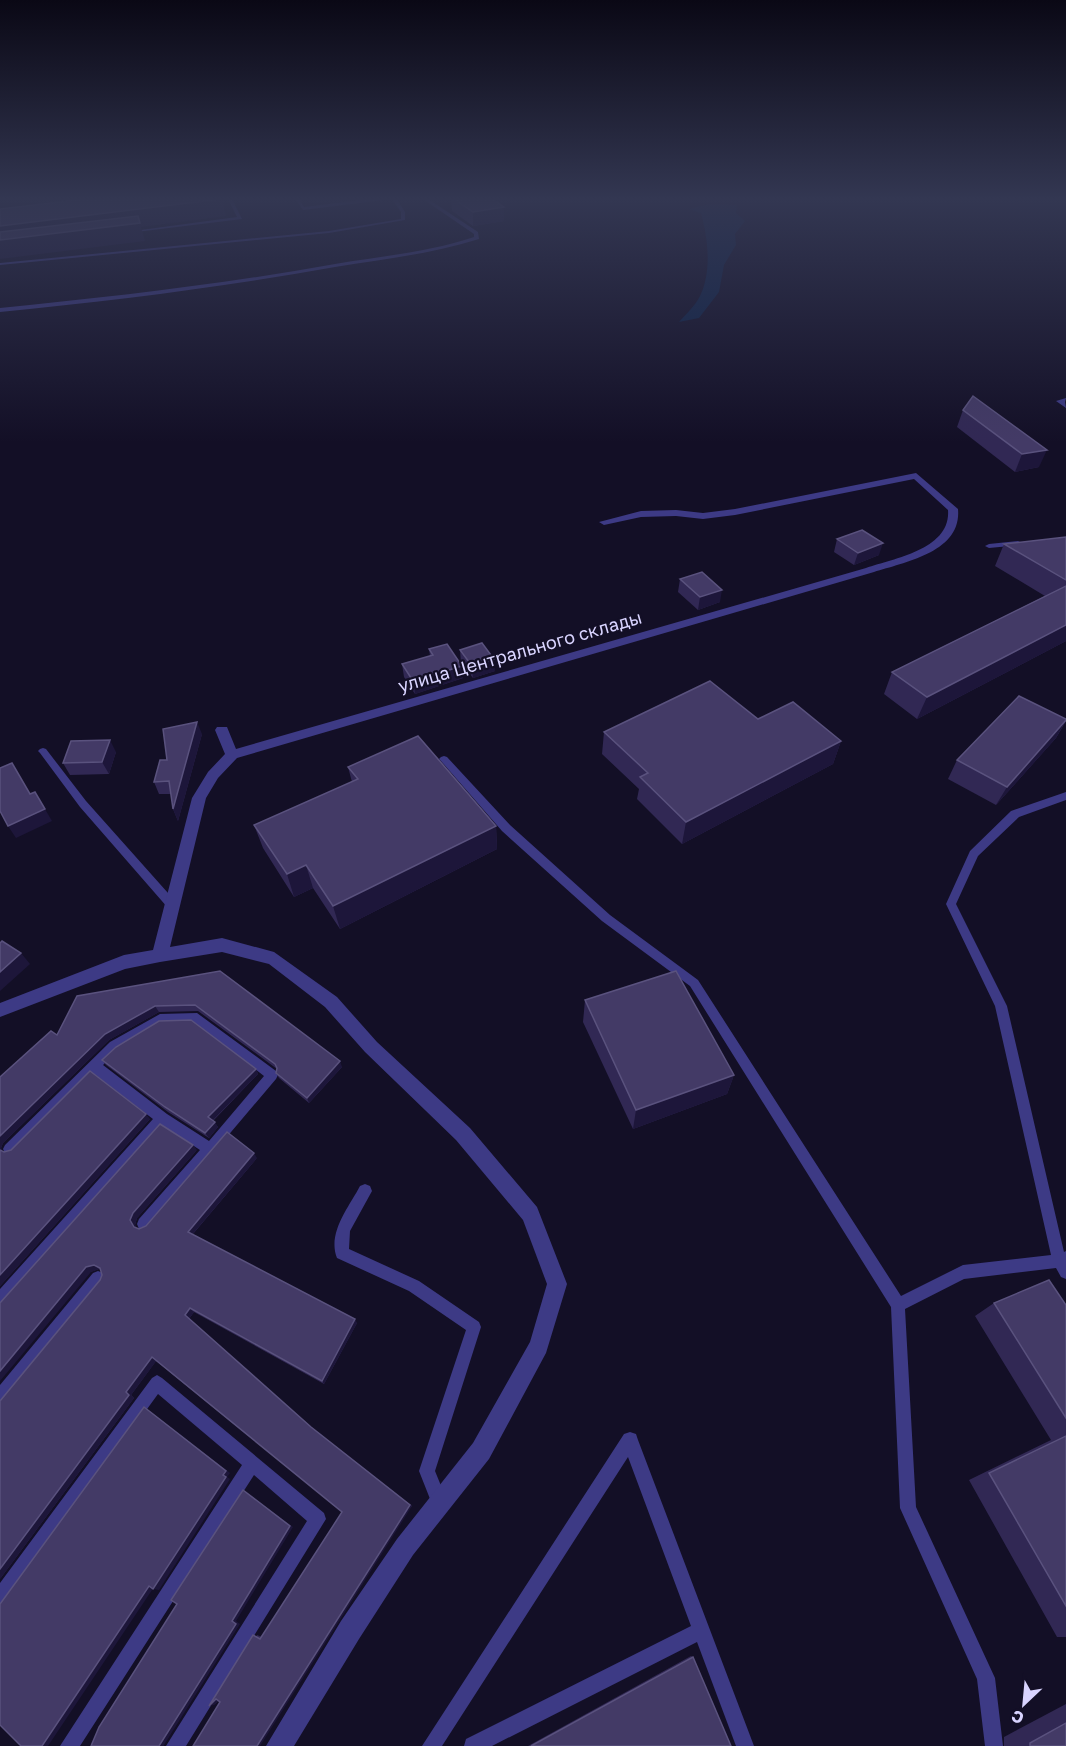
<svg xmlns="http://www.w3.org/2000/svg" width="1066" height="1746" font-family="'Golos Text',sans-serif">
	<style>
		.water { fill: #0c2248 }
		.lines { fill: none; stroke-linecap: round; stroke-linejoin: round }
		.service { fill: #3d3a85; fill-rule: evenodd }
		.minor { fill: #3d3a85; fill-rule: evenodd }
		.wall { fill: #312854 }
		.shaded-wall { fill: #1d163a }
		.building { fill: #433a66; stroke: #5a527e; stroke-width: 1.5 }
		.labels { text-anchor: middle; stroke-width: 4.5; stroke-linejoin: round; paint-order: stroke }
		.street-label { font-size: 18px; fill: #d9d4ff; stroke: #130f26 }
	</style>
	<rect width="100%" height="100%" fill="#130f26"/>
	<path class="water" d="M709 204 737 205 736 213 745 221 735 234 736 245 724 265 719 292 699 318 679 322C686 314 695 306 700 296 712 271 708 239 701 213L689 209Z"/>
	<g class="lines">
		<g class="service">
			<path d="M227 197H231L242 219 128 233 126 232 237 217Z"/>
			<path d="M294 197H298L304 207 384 197H399L396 198 405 212V220L329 233 0 265V263L329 231 401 219V212L392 199 303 210Z"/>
			<path d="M420 197H425L478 232 479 239C432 254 383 259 335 267 224 287 112 301 0 312V308C112 297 224 284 335 264 382 256 430 252 474 237V234Z"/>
			<path d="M1066 398 1065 402 1066 408 1056 401Z"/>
			<path d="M1018 541 1022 543 1021 545 989 548 985 546 989 544Z"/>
			<path d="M43 748 46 749 86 801 176 902 177 905 176 908H168L80 807 40 753 38 751 40 749Z"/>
			<path d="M444 756 447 757 510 825 610 915 698 980 901 1296 963 1265 1051 1255 995 1006 946 904 970 851 1011 811 1066 792V800L1019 817 978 856 956 904 1007 1006 1064 1252 1066 1251V1279L1061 1277 1056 1268 964 1279 905 1309 916 1507 995 1678 1003 1746H985L977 1679 900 1508 891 1307 690 986 602 921 502 831 441 761 439 759 441 757Z"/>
			<path d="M197 1013 276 1071 278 1075 276 1079 149 1229 144 1231 139 1229 137 1224 139 1219 200 1150 163 1126 5 1305 0 1307V1289L153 1119 94 1074 15 1153 10 1155 5 1153 3 1149 5 1145 110 1042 160 1014ZM195 1023 264 1076 209 1141 167 1114 103 1065 118 1050 162 1024Z"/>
			<path d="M365 1184 370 1186 372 1191 350 1231 349 1249 419 1281 479 1322 481 1327 435 1471 448 1503 446 1509 440 1511 434 1509 419 1471 466 1330 409 1291 337 1258C327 1233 349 1207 360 1186Z"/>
			<path d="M98 1271 103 1273 105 1278 103 1283 5 1402 0 1405V1385L93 1273Z"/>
			<path d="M157 1375 162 1378 324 1513 326 1519 186 1746H166L307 1521 254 1475 80 1746H60L242 1465 158 1394 6 1603 0 1606V1583L152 1378Z"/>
			<path d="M630 1432 636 1434 638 1440 754 1746H736L697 1642 492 1746H464L466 1739 691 1626 628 1457 442 1746H422L624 1434Z"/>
		</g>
		<path class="minor" d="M916 473 958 509C962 552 905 562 874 572L237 758 218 778 206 798 170 947 222 938 274 952 337 997 377 1042 470 1128 537 1207 567 1284 546 1353 489 1459 413 1555 359 1639 294 1746H266L341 1621 397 1539 473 1443 530 1342 547 1284 523 1220 456 1140 365 1052 325 1007 269 964 222 952 160 962 125 969 0 1017V1003L124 955 153 950 192 798 208 772 225 754 215 730 217 727H227L236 749 866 568C895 558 951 549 948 510L914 479 735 515 703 519 676 516 641 517 604 525 599 522 641 511 676 510 703 513 735 509Z"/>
	</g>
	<g class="wall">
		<path d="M451 197 504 221 473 226 452 211Z"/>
		<path d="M963 410 1039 467 1015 472 957 427Z"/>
		<path d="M1066 537V641L917 719 884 694 892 672 1045 596 995 566 1004 544Z"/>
		<path d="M837 539 879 555 854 565 834 552Z"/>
		<path d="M680 579 720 602 698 610 678 592Z"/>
		<path d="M429 649 463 678 415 694 404 677 402 664 430 656Z"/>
		<path d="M460 650 495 671 473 678 461 663Z"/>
		<path d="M758 719 841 741 833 764 682 844 637 799 639 789 602 754 604 732Z"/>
		<path d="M1066 719V721L1056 738 996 805 948 779 957 760Z"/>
		<path d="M202 734 178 821 173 809 171 794H159L154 782 167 760Z"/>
		<path d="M116 752 109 774 70 775 63 763Z"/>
		<path d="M348 767 496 826 497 849 340 929 313 888 294 897 263 848 254 825 352 782Z"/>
		<path d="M220 971 342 1067 309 1103 279 1078 276 1073 277 1069 198 1011 159 1012 109 1040 3 1143 1 1148 2 1151 4 1152 150 1119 0 1286V1077L57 1035Z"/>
		<path d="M585 1000 734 1075 727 1094 633 1129 583 1022Z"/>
		<path d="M102 1060 256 1069 258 1074 213 1121 218 1127 209 1138 168 1112 106 1065Z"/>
		<path d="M197 1150 137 1218 135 1225 136 1228 139 1229 146 1226 257 1158 193 1234 357 1323 324 1384 194 1312 189 1319 311 1427 412 1506 220 1702 218 1701 214 1705 257 1635 262 1637 342 1512 156 1361 131 1395 134 1398 0 1579 102 1275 101 1270 99 1269 0 1303Z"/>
		<path d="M994 1303 1066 1305V1637H1057L969 1480 1051 1440 975 1316Z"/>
		<path d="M691 1656 693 1657 731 1746H528Z"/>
		<path d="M1066 1704V1746H1004V1737Z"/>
	</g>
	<g class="shaded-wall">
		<path d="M222 199 226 216 141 227 145 241 0 259V226Z"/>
		<path d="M504 207V221L473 226V212Z"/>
		<path d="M1047 450 1039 467 1015 472 1022 454Z"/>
		<path d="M883 543 879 555 854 565 858 553Z"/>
		<path d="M722 590 720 602 698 610 700 597Z"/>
		<path d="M1066 625V641L917 719 927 697Z"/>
		<path d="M494 659 495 671 473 678 472 666Z"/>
		<path d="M462 666 463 678 415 694 413 681Z"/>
		<path d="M1066 720 1056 738 996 805 1007 787Z"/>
		<path d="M197 722 202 734 178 821 173 809Z"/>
		<path d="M110 740 116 752 109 774 102 762Z"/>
		<path d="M841 741 833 764 682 844 686 822Z"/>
		<path d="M35 792 52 821 16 838 8 826Z"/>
		<path d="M496 826 497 849 340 929 333 906Z"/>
		<path d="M306 865 313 888 294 897 287 874Z"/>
		<path d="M21 953 30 964 0 991V972Z"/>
		<path d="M155 1006 159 1012 109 1040 3 1143 1 1148 3 1154 0 1151V1136L105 1034Z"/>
		<path d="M340 1061 342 1067 309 1103 307 1098Z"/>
		<path d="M256 1069 258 1074 211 1122 208 1117Z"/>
		<path d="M734 1075 727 1094 633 1129 636 1110Z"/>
		<path d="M146 1114 150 1119 0 1286V1275Z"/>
		<path d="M215 1122 218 1127 209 1138 205 1133Z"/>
		<path d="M193 1145 197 1150 137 1218 135 1225 138 1231 134 1227 130 1220 133 1213Z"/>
		<path d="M254 1153 257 1158 191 1236 188 1232Z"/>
		<path d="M94 1265 99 1269 91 1272 0 1381V1371L86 1267Z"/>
		<path d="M190 1308 194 1312 189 1319 185 1315Z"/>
		<path d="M355 1319 357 1323 324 1384 322 1381Z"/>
		<path d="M152 1357 157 1360 131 1395 134 1398 0 1579V1569L126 1392Z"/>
		<path d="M144 1407 230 1473 227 1477 230 1479 159 1590 153 1589Z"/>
		<path d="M243 1490 293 1527 236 1621 240 1624 164 1745V1746H159L232 1621Z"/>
		<path d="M410 1505 412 1506 260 1746H257Z"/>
		<path d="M149 1586 154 1587 48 1746H42Z"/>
		<path d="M221 1698 214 1705 209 1706 216 1699Z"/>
	</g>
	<g class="building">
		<path d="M102 197H221L222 199 0 226V209Z"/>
		<path d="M451 197H489L504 207 473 212Z"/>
		<path d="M138 216 140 223 0 240V232Z"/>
		<path d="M973 396 1047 450 1022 454 963 410Z"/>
		<path d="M862 530 883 543 858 553 837 539Z"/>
		<path d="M1066 537V580L1004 544Z"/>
		<path d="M702 572 722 590 700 597 680 579Z"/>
		<path d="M1066 586V625L927 697 892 672Z"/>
		<path d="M482 643 494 659 472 666 460 650Z"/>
		<path d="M447 644 462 666 413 681 402 664 433 655 429 649Z"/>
		<path d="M710 681 758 719 793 702 841 741 686 822 640 777 648 773 604 732Z"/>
		<path d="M1019 696 1066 719V720L1007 787 957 760Z"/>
		<path d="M197 722 173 809 169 781 154 782 160 760H167L163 729Z"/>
		<path d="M418 736 496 826 333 906 306 865 287 874 254 825 358 779 348 767Z"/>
		<path d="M110 740 102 762 63 763 71 741Z"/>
		<path d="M12 763 30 794 35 792 45 809 8 826 0 811V768Z"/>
		<path d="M2 941 21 953 0 972V943Z"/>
		<path d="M220 971 340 1061 307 1098 276 1073 277 1068 275 1064 195 1005 155 1006 105 1034 0 1136V1077L51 1031 57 1035 77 996Z"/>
		<path d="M676 971 734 1075 636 1110 585 1000Z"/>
		<path d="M191 1020 256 1069 208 1117 215 1122 205 1133 165 1107 102 1060 116 1047 159 1021Z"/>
		<path d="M90 1071 146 1114 0 1275V1150L4 1152 11 1150Z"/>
		<path d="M160 1124 193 1145 133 1213 130 1220 134 1227 139 1229 146 1226 227 1132 254 1153 188 1232 355 1319 322 1381 190 1308 185 1315 311 1427 410 1505 257 1746H193L220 1702 216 1699 209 1706 253 1635 260 1639 342 1512 152 1357 126 1392 129 1395 0 1569V1401L100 1280 102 1275 100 1268 94 1265 86 1267 0 1371V1303Z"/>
		<path d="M1049 1280 1066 1305V1418L994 1303Z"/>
		<path d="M144 1407 226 1471 223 1475 226 1477 153 1589 149 1586 42 1746H21L0 1725V1604Z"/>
		<path d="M1066 1436V1606L989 1473Z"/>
		<path d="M243 1490 290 1526 232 1621 236 1624 159 1746H91L99 1727 177 1604 171 1600Z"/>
		<path d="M693 1657 731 1746H531Z"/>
		<path d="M1066 1723V1746H1030V1743Z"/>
	</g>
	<linearGradient id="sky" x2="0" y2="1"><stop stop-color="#0a0815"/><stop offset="0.45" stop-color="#333752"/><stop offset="1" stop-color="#333752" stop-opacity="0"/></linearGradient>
	<rect width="1066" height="442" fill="url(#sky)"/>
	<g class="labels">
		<g class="street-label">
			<text transform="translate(520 652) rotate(-16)" y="6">улица Центрального склады</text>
		</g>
	</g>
	<g transform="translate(1024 1704) rotate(206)" stroke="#130f26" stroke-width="4.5" paint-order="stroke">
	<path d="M0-4.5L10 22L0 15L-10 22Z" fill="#d9d4ff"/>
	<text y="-9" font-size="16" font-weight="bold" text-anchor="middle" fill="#d9d4ff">С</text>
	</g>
</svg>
